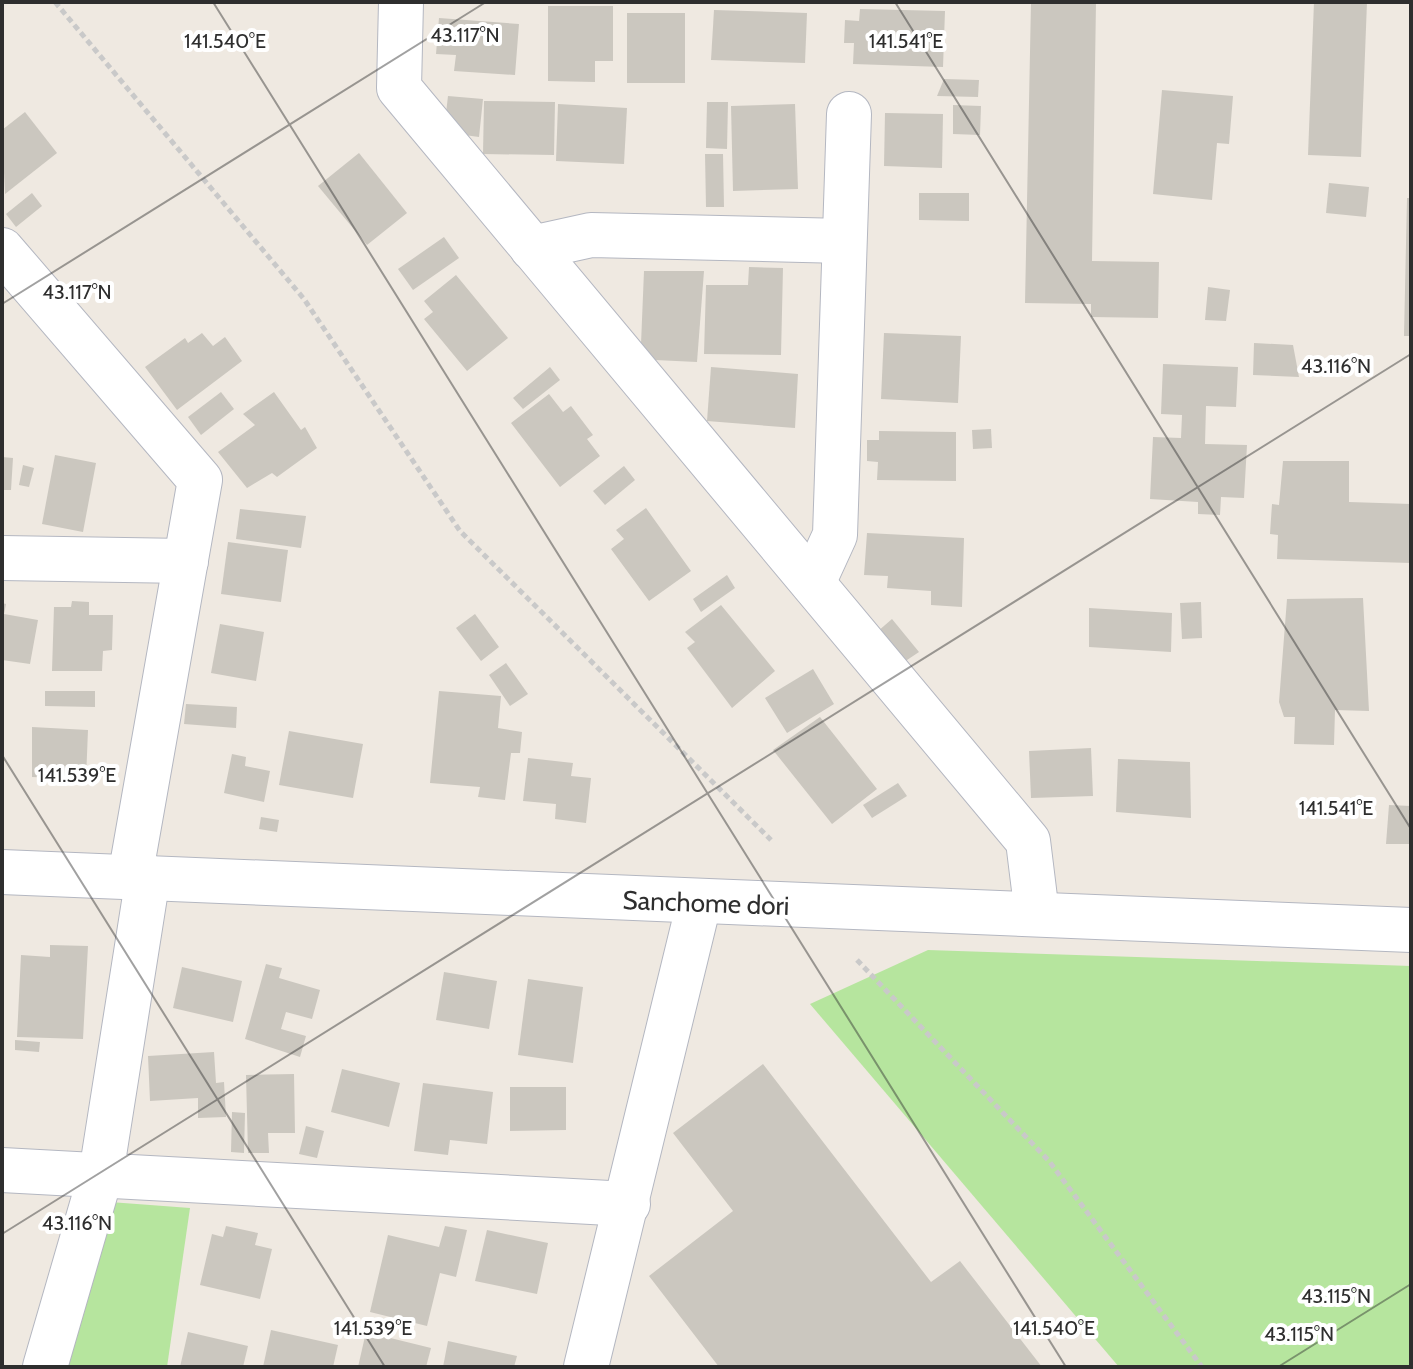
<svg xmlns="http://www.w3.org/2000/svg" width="1413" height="1369" font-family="Cabin,sans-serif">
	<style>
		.green { fill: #b6e59e }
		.building { fill: #cbc7bf }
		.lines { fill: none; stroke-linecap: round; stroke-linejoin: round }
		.minor-casing { stroke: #b4b7c1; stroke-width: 46 }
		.tertiary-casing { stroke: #b4b7c1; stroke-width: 46 }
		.path { stroke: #c9c9c9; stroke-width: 5; stroke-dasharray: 6 4; stroke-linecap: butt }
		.minor { stroke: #fff; stroke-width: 44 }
		.tertiary { stroke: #fff; stroke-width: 44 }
		.ticks { fill: none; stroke: #2e2e2e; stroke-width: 2; stroke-opacity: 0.45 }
		.labels { text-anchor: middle; stroke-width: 8; stroke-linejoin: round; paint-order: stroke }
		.street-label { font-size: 26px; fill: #2e2e2e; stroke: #fff }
		.ticks-label { font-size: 20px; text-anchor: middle; fill: #2e2e2e; stroke: #fff; stroke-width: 8; stroke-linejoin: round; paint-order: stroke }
	</style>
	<rect width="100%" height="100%" fill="#efe9e1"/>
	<g class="green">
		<path d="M928 950 1411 966V1367H1119L810 1004Z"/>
		<path d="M110 1202 190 1208 167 1367H64Z"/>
	</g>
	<g class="building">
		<path d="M1031 2H1096L1092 261 1159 262 1158 318 1091 317V304L1025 303Z"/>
		<path d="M1314 2H1367L1361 157 1308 155Z"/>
		<path d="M548 6H613V61H595V82L548 81Z"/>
		<path d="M860 9 945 11 943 67 853 64 854 43H844L845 20 859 21Z"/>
		<path d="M714 10 807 13 805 63 711 60Z"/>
		<rect x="627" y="13" width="58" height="70"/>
		<path d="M439 18 519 24 515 75 454 71 456 55 436 54Z"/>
		<path d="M944 79 979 80 978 97 937 96Z"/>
		<path d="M1162 90 1233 96 1229 144 1217 143 1212 200 1153 194Z"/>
		<path d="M448 96 483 99 479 137 457 134 458 123 445 122Z"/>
		<path d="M484 101 555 102 554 155 483 154Z"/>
		<path d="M707 102H728L727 149 706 148Z"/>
		<path d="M558 104 627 108 624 164 556 161Z"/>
		<path d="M795 104 798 189 733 191 731 106Z"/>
		<path d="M953 105 981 106 980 135 953 134Z"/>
		<path d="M25 112 57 153 5 194 2 130Z"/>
		<path d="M885 113 943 114 942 168 884 166Z"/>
		<path d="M359 153 407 213 367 245 318 186Z"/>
		<path d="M705 154H723L724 207H706Z"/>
		<path d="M1329 183 1369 187 1366 217 1326 213Z"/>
		<path d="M32 193 42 206 16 227 6 214Z"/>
		<path d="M919 193H969V221L919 220Z"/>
		<path d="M1407 198H1411V336H1404Z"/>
		<path d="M444 237 459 258 413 290 398 269Z"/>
		<path d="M749 267 783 268 781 355 704 354 706 285H748Z"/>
		<path d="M644 271H704L697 362 655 360 641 344Z"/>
		<path d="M456 275 508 338 467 371 424 319 433 312 424 301Z"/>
		<path d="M1208 287 1230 290 1226 321 1205 320Z"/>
		<path d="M202 333 213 346 225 337 242 361 177 410 145 367 185 338 188 343Z"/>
		<path d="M884 333 961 336 958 403 881 399Z"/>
		<path d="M1254 343 1293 345 1299 377 1253 375Z"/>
		<path d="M1163 364 1238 367 1236 407 1206 406 1205 444 1247 445 1244 498 1221 497 1220 515 1198 514V502L1150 499 1153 437 1181 438 1182 415 1161 414Z"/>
		<path d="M550 367 560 380 523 409 513 398Z"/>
		<path d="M711 367 798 374 795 428 707 421Z"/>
		<path d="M221 392 234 409 201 435 188 417Z"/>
		<path d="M274 392 301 430 305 427 317 448 277 477 272 473 247 488 218 452 255 425 243 414Z"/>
		<path d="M549 394 563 412 571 406 593 435 587 439 600 456 560 487 511 423Z"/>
		<path d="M991 429 992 448 973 449 972 430Z"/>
		<path d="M879 431 956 432V481L877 480 878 462 867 461V440H879Z"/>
		<path d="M55 455 96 463 83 532 42 524Z"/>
		<path d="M2 457 13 458 11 490H2Z"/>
		<path d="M1283 461H1349V502L1411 504V563L1277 559 1278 535 1270 534 1272 504 1279 505Z"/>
		<path d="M23 465 34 468 29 487 19 485Z"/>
		<path d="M624 466 635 480 605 505 593 491Z"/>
		<path d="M646 508 691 571 649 601 611 549 624 539 616 530Z"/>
		<path d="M240 509 306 516 301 548 236 539Z"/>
		<path d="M867 533 964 538 962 607 931 605V591L887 588 888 576 864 575Z"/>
		<path d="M228 542 288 550 281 602 221 594Z"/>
		<path d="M727 575 735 588 701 612 693 599Z"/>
		<path d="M1363 598 1369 711 1335 710 1334 745 1294 744 1295 717H1284L1279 702 1287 599Z"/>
		<path d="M72 601 89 602V615H113L112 650 103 651 102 671H52L54 607H71Z"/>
		<path d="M1201 602 1202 638 1182 639 1180 603Z"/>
		<path d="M2 603 6 604 4 614 38 620 30 664 2 660Z"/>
		<path d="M721 605 775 671 732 708 687 648 695 642 685 632Z"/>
		<path d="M1089 608 1172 613 1171 652 1089 647Z"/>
		<path d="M475 614 499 647 481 661 456 628Z"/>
		<path d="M892 619 919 652 898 666 877 632Z"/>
		<path d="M220 624 264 632 256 681 211 673Z"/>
		<path d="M506 663 528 694 510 706 489 675Z"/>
		<path d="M813 669 834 704 787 733 765 698Z"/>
		<path d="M45 691H95V707L45 706Z"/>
		<path d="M439 691 501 696 498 728 522 732 520 753H511L505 800 478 797 480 787 430 783Z"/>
		<path d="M186 704 237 707 236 728 184 724Z"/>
		<path d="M820 717 877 789 832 824 773 750Z"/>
		<path d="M32 727 88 730 86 779 32 777Z"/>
		<path d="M289 731 363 744 353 798 279 785Z"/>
		<path d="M1091 748 1093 796 1031 798 1029 751Z"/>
		<path d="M232 754 246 757 245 766 270 771 264 802 224 793Z"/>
		<path d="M528 758 573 763 571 776 591 778 586 823 555 819 556 804 523 801Z"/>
		<path d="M1118 759 1190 762 1191 818 1116 812Z"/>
		<path d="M898 783 907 796 872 818 863 805Z"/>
		<path d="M1389 805 1411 806V844H1386Z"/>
		<path d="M261 817 279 820 277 832 259 829Z"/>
		<path d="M50 945 88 946 83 1039 17 1037 21 955 50 957Z"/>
		<path d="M266 964 282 968 279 978 320 990 312 1019 286 1012 281 1029 306 1036 300 1057 245 1039Z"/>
		<path d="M182 967 242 981 233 1022 173 1008Z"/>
		<path d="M444 972 497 981 489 1029 436 1020Z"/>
		<path d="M528 979 583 987 573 1063 518 1055Z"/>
		<path d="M15 1040 40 1042 39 1052 15 1050Z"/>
		<path d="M214 1052 216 1083 224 1082 226 1117 198 1118V1098L150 1101 148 1056Z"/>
		<path d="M763 1064 931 1282 960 1261 1042 1367H719L649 1276 733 1211 673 1133Z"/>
		<path d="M342 1069 400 1083 389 1127 331 1112Z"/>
		<path d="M294 1074 295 1133H268L269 1153H248L246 1075Z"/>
		<path d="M423 1083 493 1092 487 1144 450 1140 448 1155 414 1151Z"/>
		<path d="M510 1087H566V1130L510 1131Z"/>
		<path d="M232 1112 245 1113 244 1153 231 1152Z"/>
		<path d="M306 1126 324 1131 317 1158 299 1154Z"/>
		<path d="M226 1226 258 1233 255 1245 272 1249 260 1299 200 1285 212 1234 223 1237Z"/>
		<path d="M445 1226 467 1230 456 1277 440 1273 427 1326 370 1312 388 1235 439 1247Z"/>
		<path d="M487 1230 548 1243 537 1294 475 1281Z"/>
		<path d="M271 1330 338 1345 333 1367H263Z"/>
		<path d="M188 1332 248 1346 243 1367H180Z"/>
		<path d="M366 1332 431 1348 426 1367H358Z"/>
		<path d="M448 1341 517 1356 514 1367H443Z"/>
	</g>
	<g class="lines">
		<g class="minor-casing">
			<g id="minor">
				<path d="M401 2 399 88 1028 841 1037 914"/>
				<path d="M532 248 591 235 844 241"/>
				<path d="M2 250 200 480 130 877"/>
				<path d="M2 558 186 561"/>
				<path d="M813 583 835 535 849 114"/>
				<path d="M2 1170 628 1204"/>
				<path d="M45 1367 101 1174 148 877"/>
				<path d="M586 1367 699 903"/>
			</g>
		</g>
		<g class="tertiary-casing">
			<path id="tertiary" d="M2 872 1411 930"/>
		</g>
		<g class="path">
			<path d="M55 2 304 299 460 531 771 840"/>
			<path d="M857 960 1049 1161 1202 1367"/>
		</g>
		<use href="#minor" class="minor"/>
		<use href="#tertiary" class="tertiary"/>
	</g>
	<path class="ticks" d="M213 2 1066 1367M895 2 1411 829M2 304 486 2M2 755 385 1367M2 1234 1411 354M1278 1367 1411 1284"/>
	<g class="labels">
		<g class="street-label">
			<text transform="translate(706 903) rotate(2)" y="9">Sanchome dori</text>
		</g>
	</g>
	<g class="ticks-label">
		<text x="465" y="42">43.117°N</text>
		<text x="906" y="48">141.541°E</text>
		<text x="225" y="48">141.540°E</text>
		<text x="77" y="299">43.117°N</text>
		<text x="1336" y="373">43.116°N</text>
		<text x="77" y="782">141.539°E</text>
		<text x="1336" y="815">141.541°E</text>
		<text x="77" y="1230">43.116°N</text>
		<text x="1336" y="1303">43.115°N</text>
		<text x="373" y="1335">141.539°E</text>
		<text x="1054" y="1335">141.540°E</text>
		<text x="1299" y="1341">43.115°N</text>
	</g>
	<rect width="1413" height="1369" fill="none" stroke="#2e2e2e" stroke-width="8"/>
</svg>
